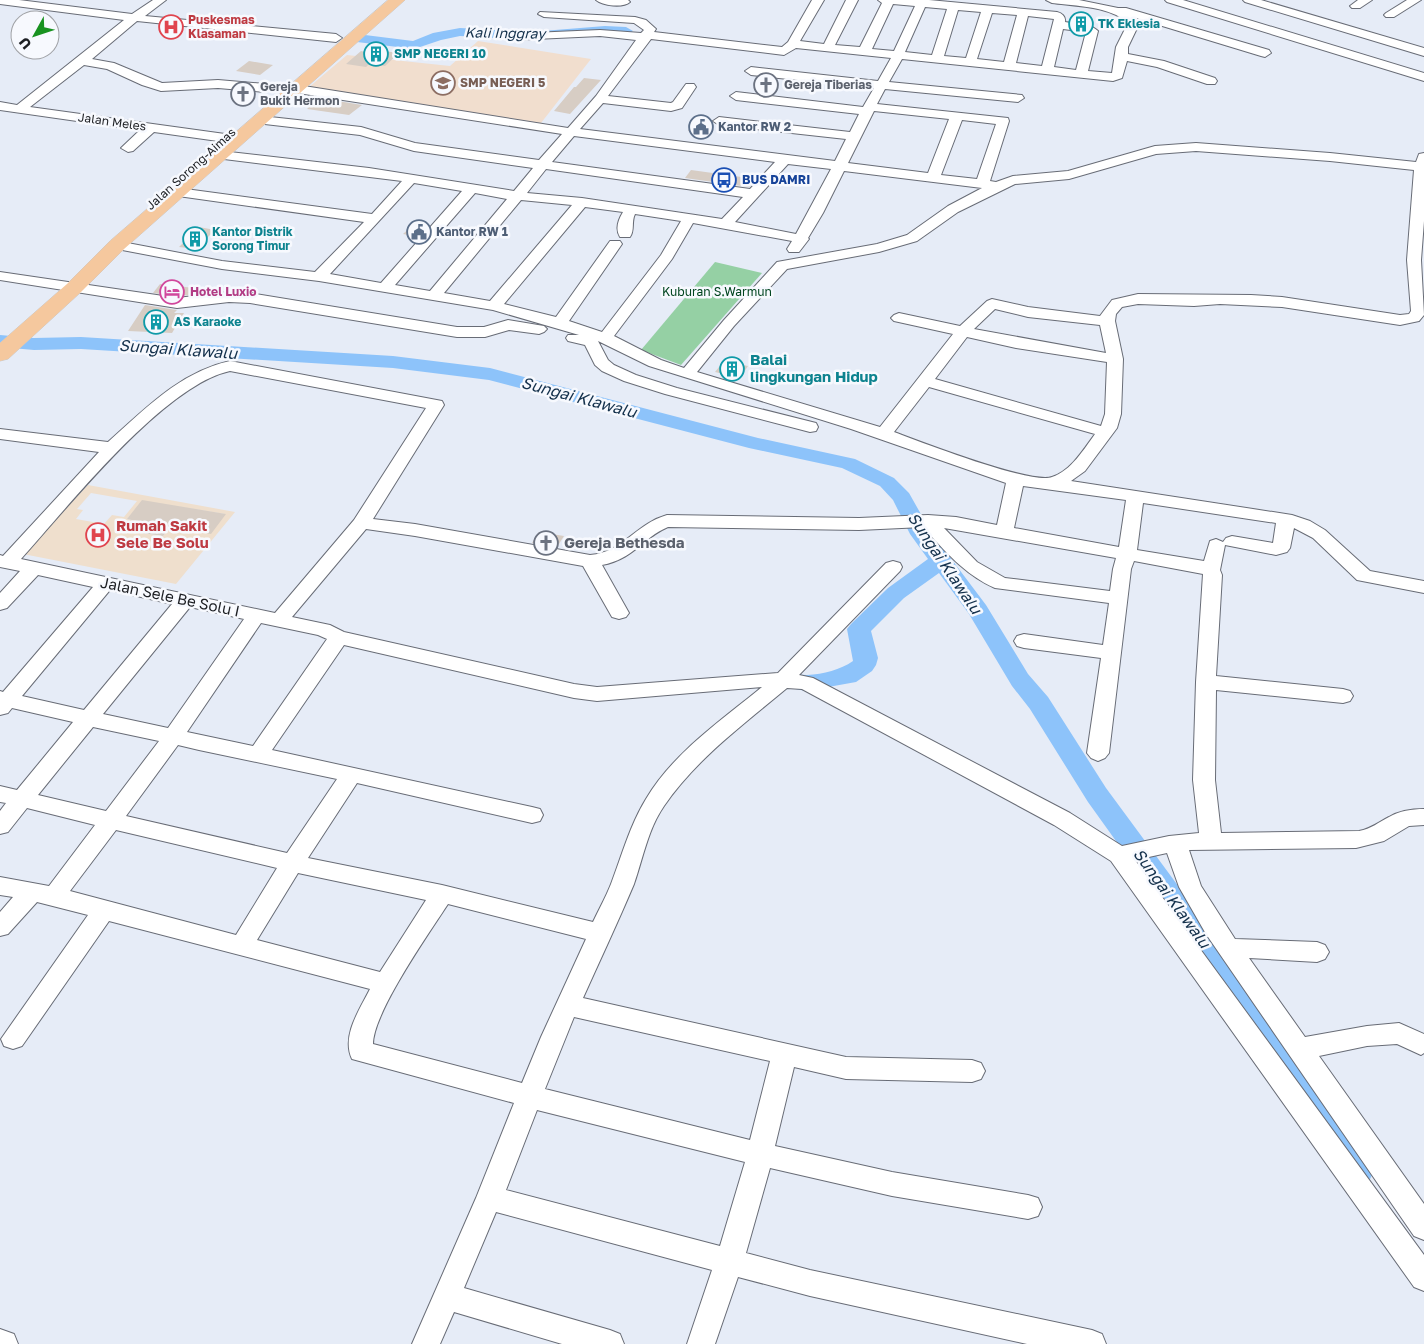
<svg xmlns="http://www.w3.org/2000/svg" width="1424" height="1344" font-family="'Golos Text',sans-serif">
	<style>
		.education { fill: #f1dece }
		.medical { fill: #efdfcd; fill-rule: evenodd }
		.green { fill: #95d0a4 }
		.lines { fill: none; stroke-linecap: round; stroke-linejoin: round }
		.river { fill: #8dc3fa; fill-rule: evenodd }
		.building { fill: #d7cdc4 }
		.minor-casing { stroke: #686c76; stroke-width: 2 }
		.highway-casing { stroke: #c9c9ca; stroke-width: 1 }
		.minor { fill: #fff; fill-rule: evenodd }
		.highway { fill: #f5c89e; fill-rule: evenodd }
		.labels { text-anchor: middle; stroke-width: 5; stroke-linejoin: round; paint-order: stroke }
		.far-health-label { font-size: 12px; font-weight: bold; fill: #be3a42; stroke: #f7f9fe; text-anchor: start }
		.far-culture-label { font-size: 12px; font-weight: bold; fill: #0d838f; stroke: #f7f9fe; text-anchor: start }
		.far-education-label { font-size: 12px; font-weight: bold; fill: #785e54; stroke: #f7f9fe; text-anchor: start }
		.far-worship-label { font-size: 12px; font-weight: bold; fill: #5b616d; stroke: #f7f9fe; text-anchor: start }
		.far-street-label { font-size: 12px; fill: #1d1f23; stroke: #f7f9fe }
		.far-service-label { font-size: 12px; font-weight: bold; fill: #4e5e75; stroke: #f7f9fe; text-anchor: start }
		.far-transit-label { font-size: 12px; font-weight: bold; fill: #164399; stroke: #f7f9fe; text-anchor: start }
		.far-hotel-label { font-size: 12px; font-weight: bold; fill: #b23c85; stroke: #f7f9fe; text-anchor: start }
		.far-park-label { font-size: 12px; fill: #01451f; stroke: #f7f9fe }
		.far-water-label { font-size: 14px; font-style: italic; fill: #14314c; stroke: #f7f9fe }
		.culture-label { font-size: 15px; font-weight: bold; fill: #0d838f; stroke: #f7f9fe; text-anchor: start }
		.health-label { font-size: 15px; font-weight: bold; fill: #be3a42; stroke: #f7f9fe; text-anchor: start }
		.worship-label { font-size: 15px; font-weight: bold; fill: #5b616d; stroke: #f7f9fe; text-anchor: start }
		.street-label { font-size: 15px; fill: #1d1f23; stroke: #f7f9fe }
		.water-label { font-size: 16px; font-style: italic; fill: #14314c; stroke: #f7f9fe }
	</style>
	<rect width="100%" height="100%" fill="#e6ecf7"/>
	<path class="education" d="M478 41 591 59 541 123 308 88 347 55 450 66Z"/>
	<path class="medical" d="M88 485 235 512 176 584 23 554ZM91 493 137 501 124 517 112 515 104 524 76 519 83 510 77 509ZM143 501 225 514H226L170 527 163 536 129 531 136 521 127 519Z"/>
	<path class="green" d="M715 262 762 273 681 365 641 350Z"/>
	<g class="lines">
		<g class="river">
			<path d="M605 26 626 27 633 31 626 35 605 34 530 40 460 36 441 40 414 49 357 42 350 38 357 34 413 41 433 33 460 28 530 32Z"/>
			<path d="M0 335 34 338 81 337 393 356 490 368 758 438 855 459 894 478 909 493 931 532 986 605 1028 674 1048 697 1106 788 1232 959 1296 1060 1325 1088 1369 1161 1374 1171 1369 1181 1358 1185 1347 1181 1303 1106 1274 1078 1212 975 1088 802 1030 709 1012 686 969 614 939 573 904 598 871 631 878 658 876 665 872 671 856 682 806 691 780 686 776 680 780 674C790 671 797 675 807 675 824 674 840 670 853 661L847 629 851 624 888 588 928 559 910 534 893 500 880 486 842 468 749 448 489 380 393 368 81 349 34 350 0 347Z"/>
		</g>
	</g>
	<g class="building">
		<path d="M368 49 399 53 385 66 369 64 366 67 346 64 361 51 365 52Z"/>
		<path d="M249 61 273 65 260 75 236 71Z"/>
		<path d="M584 78 601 80 570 114 554 111 574 87H576Z"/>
		<path d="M320 98 362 105 349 115 307 109Z"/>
		<path d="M694 122 713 124 708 133 688 131Z"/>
		<path d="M691 170 756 179 749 187 685 178Z"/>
		<path d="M413 225 427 228 419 237 403 234Z"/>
		<path d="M199 227 215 230 196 249 179 247Z"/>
		<path d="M160 284 194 288 189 295 177 296 153 293Z"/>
		<path d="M145 305 177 310 174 313H184L172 333 128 331Z"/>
		<path d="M724 361 748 366 740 378 715 372Z"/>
		<path d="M142 500 226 514 211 534 170 527 163 536 128 531 136 521 127 519Z"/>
		<path d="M539 532 564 536 557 547 532 543Z"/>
	</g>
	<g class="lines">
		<g class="minor-casing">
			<g id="minor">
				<path d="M0 0H19L132 14 153 0H166L145 16 336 34 342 38 336 42 137 21 92 59 114 63 162 83 218 80 265 84 271 88 265 92 218 88 161 91 142 85 107 69 84 65 30 107 225 134 232 138 225 142 154 132 133 151 128 152 121 148 140 130 0 110V102L17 105 124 20 0 4Z"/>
				<path d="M596 0H628L630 2C623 8 603 6 596 0Z"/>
				<path d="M812 0H824L800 41 824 44 846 0H858L835 45 860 47 882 3 878 0H929L1057 12C1062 13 1066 17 1065 22 1076 24 1090 23 1098 31L1088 71 1112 73 1116 47 1128 23C1110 6 1075 6 1052 3L1046 0H1079L1118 8H1126L1269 50 1271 53 1265 57 1261 56 1136 18 1140 22 1128 47V54L1164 61 1215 78 1217 81 1215 84H1207L1157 67 1127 61 1122 78 1113 81 902 59 889 82 1022 95 1024 98 1018 102 885 89 877 104 1008 118 1009 121 990 181 996 182 1013 176 1068 171 1155 146 1196 143 1330 153 1416 162 1419 154 1424 153V221L1421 260 1424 315 1419 321 1400 325 1282 307 1220 304 1194 306 1138 304 1122 307 1116 314 1115 321 1123 359 1121 414 1117 428 1085 471 1071 481 1292 515 1310 521 1325 530 1370 571 1424 581V593L1357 580 1313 538 1294 528 1290 548 1287 552 1276 555 1225 545 1220 570 1222 575 1216 676 1343 689 1350 691 1353 696 1350 701 1343 703 1216 690 1215 780 1221 833 1359 831C1371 829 1379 822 1389 817 1399 811 1412 809 1424 809V825L1409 826 1384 841 1356 848 1189 850 1201 886 1235 939 1317 942 1325 945 1329 952 1325 959 1317 962 1249 958 1305 1037 1367 1026 1399 1023 1424 1034V1053L1421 1055 1397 1044 1367 1046 1319 1056 1424 1204V1240L1414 1236 1206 934 1179 887 1167 853 1135 860 1424 1255V1291L1414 1287 1111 861 1054 825 802 689 787 688C744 724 696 759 664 806 648 829 643 858 634 884 618 922 600 960 583 998L846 1057 972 1060 981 1063 985 1071 981 1079 972 1082 846 1079 794 1067 775 1146 892 1172 1028 1195 1038 1198 1042 1207 1038 1216 1028 1219 892 1196 770 1168 746 1253 810 1270 1092 1330 1102 1334 1106 1344H1027L810 1296 738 1277 715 1344H687L712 1270 496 1212 464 1288 610 1330 620 1334 624 1344H562L454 1312 440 1344H412L476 1198 514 1103 352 1059C341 1036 360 1009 370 989L109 921 22 1046 13 1049 4 1046 1 1039 88 915 37 902 8 934 0 936V912L13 897 0 895V877L49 886 95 825 27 808 8 832 0 834V811L6 803 0 802V786L17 790 73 722 12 708 8 713 0 715V691L3 692 93 587 38 575 7 608 0 610V593L20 571 0 567V555L3 556 99 452 0 439V429L108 442C145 409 180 372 230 361L442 401 444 405 373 519 415 524 590 555C624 552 635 524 667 515L859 518 928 515 956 517 997 525 1006 483 851 429 649 366 598 341 608 360 614 365 636 375 677 388 816 423 818 427 816 431 810 432 665 394 624 381 602 371 595 365 585 345 568 341 566 338 568 335H579L493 310 319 281 222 269 117 249 112 248 110 245 112 242 117 241 222 261 315 272 364 222 178 196 171 192 178 188 372 214 402 181 216 158 214 155 221 151 369 168 514 191 533 168 414 151 360 135 256 123 255 120 256 117 261 116 361 127 415 143 539 160 562 134 285 91 279 87 281 84 285 83 568 128 596 96 636 40 600 36 513 40 509 38 507 36 509 34 600 30 641 33 644 30 634 23 544 17 538 14 540 12 635 17 646 20 656 29 654 32 782 47 788 42ZM893 4 915 6 894 51 872 49ZM925 7 947 9 932 55 905 52ZM958 10 981 12 966 58 944 56ZM992 13 1017 15 1004 62 977 59ZM1028 16 1054 19 1042 66 1016 63ZM1063 29 1086 32 1076 70 1054 67ZM651 39 784 55 796 48 891 58 878 81 751 67 745 71 751 75 874 88 863 107 736 92 730 96 736 100 859 114 850 132 719 117 713 121 719 125 846 139 835 161 580 129 603 103 671 111 682 108 696 87 694 84H686L673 102 671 103 608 96ZM874 111 949 119 928 173 848 163ZM962 120 996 124 977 179 941 175ZM574 136 775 162 750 189 552 162ZM1196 151 1330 161 1414 170 1407 260 1411 311 1409 314 1400 315 1282 297 1251 295 1138 294 1112 300 1100 316 1028 307 992 299 987 301 960 326 899 313 894 315 891 318 894 321 953 334 880 427 697 372 734 326 787 269 879 252 917 241 958 212 1015 184 1069 179 1156 154ZM788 164 831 169 796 234 735 222ZM546 169 743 197 722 219 582 198 527 193ZM844 171 982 188 948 206 907 235 877 244 777 262 724 320 684 368 661 360 614 336 672 259 693 223 792 241 787 249 789 252H799L809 239 808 238 823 213ZM414 183 462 191 381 283 330 274ZM475 193 507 199 430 291 395 285ZM521 200 572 205 490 301 444 293ZM585 207 623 212C618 220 615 229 620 237H630C635 230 631 222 635 214L681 221 661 255 602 332 569 321 622 244 620 241H610L556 317 504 304ZM995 309 1028 317 1100 325 1106 353 974 329ZM967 337 1016 348 1107 362 1105 414 1101 426 935 379ZM230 371 426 408 354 520 275 613 21 559C67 508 164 385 230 371ZM929 387 1095 434C1084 449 1071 471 1052 477 1031 485 921 442 894 432ZM1023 486 1126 500 1119 547 1014 528ZM1143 503 1276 523 1273 543 1232 536 1226 538 1223 542 1216 539 1210 541 1204 561 1137 550ZM668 527 859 530 923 527C945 551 965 575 995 588L1109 603 1103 645 1024 634 1017 636 1014 641 1017 646 1024 648 1101 658 1087 753 1091 758 1098 761 1105 758 1109 753 1131 569 1134 561 1203 574 1196 682 1193 780 1199 833 1169 836 1122 846 1070 813 813 678 799 675 900 571 902 567 900 563 893 561 886 563 778 673 597 687 574 684 344 632 330 625 292 617 366 529 415 536 583 566 612 617 619 619 626 617 629 613 602 565C634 559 642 538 668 527ZM944 528 1116 558 1113 569 1110 591 1005 578 977 562ZM110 590 172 604 84 710 22 696ZM190 607 244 619 168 728 103 714ZM261 623 318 635 327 639 253 746 187 732ZM344 645 574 698 597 701 762 687C722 720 673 753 646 799 630 825 622 855 611 884 606 897 599 909 593 922L442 885 308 858 357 783 532 823 540 821 543 815 540 809 532 807 272 750ZM93 727 159 741 106 811 38 795ZM178 745 199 750 337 779 287 853 126 816ZM116 830 277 868 236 935 70 891ZM298 873 426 900 380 972 257 940ZM448 904 586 939 541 1037 522 1083 373 1044C373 1013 429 933 448 904ZM574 1017 770 1061 750 1140 545 1089ZM537 1110 745 1162 720 1246 506 1190Z"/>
				<path d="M1165 0H1183L1424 73V81L1167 2Z"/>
				<path d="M1243 0H1261L1424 48V56L1245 2Z"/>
				<path d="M1358 0H1372L1360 8H1352L1350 6Z"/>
				<path d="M1407 0H1421L1394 17H1386L1384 15 1386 13Z"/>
				<path d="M0 272 177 298 229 292 250 293 457 327H484L508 320 544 326 547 329 544 332 539 334 509 330 485 337H457L250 303 229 302 177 308 0 280Z"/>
				<path d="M0 1329 14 1334 18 1344H0Z"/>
			</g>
		</g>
		<g class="highway-casing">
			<path id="highway" d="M388 0H405L124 249 81 292 8 359 0 361V343L67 284 110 241Z"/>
		</g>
		<use href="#minor" class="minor"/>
		<use href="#highway" class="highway"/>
	</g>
	<defs>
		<g id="building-ring" transform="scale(1.25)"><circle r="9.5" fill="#f7f9fe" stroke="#0f9aa8" stroke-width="1.5"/><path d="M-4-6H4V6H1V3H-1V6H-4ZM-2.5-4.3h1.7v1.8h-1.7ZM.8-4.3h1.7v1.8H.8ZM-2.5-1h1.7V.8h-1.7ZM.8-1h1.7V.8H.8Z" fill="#0f9aa8"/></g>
		<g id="hospital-ring" transform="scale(1.25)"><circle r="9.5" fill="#f7f9fe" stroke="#e0444e" stroke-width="1.5"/><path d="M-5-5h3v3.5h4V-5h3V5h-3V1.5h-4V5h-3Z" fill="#e0444e"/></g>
		<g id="school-ring" transform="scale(1.25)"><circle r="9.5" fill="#f7f9fe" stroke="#8d6e63" stroke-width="1.5"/><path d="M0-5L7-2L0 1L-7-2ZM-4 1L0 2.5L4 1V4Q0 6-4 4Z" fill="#8d6e63"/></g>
		<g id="church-ring" transform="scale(1.25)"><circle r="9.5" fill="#f7f9fe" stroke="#6b7280" stroke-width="1.5"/><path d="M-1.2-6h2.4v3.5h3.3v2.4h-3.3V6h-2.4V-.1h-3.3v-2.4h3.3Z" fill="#6b7280"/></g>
		<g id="civic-ring" transform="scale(1.25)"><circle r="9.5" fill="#f7f9fe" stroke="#5c6f8a" stroke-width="1.5"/><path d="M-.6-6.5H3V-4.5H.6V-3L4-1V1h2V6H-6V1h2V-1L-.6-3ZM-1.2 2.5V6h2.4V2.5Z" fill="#5c6f8a"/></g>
		<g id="bus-ring" transform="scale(1.25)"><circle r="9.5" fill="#f7f9fe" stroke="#1a4fb4" stroke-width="1.5"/><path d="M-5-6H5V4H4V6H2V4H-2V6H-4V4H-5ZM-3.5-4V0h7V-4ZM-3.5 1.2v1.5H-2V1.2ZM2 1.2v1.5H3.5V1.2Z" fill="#1a4fb4"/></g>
		<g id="hotel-ring" transform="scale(1.25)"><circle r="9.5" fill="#f7f9fe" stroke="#d1479c" stroke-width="1.5"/><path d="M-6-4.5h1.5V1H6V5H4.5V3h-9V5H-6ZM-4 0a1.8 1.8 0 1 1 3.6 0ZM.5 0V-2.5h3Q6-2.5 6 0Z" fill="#d1479c"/></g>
	</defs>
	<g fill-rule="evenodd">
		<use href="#building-ring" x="1081" y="24"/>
		<use href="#hospital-ring" x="171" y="27"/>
		<use href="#building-ring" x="376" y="54"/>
		<use href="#school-ring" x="443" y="83"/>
		<use href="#church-ring" x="766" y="85"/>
		<use href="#church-ring" x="243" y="94"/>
		<use href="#civic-ring" x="701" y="127"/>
		<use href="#bus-ring" x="724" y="180"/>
		<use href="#civic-ring" x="419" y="232"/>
		<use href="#building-ring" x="195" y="239"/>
		<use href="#hotel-ring" x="172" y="292"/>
		<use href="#building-ring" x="156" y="322"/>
		<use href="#building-ring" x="732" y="369"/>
		<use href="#hospital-ring" x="98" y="535"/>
		<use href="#church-ring" x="546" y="543"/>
	</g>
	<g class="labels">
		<g class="far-health-label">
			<text x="188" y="24">Puskesmas<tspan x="188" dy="14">Klasaman</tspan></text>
		</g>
		<g class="far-culture-label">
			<text x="1098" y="28">TK Eklesia</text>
			<text x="394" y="58">SMP NEGERI 10</text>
			<text x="212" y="236">Kantor Distrik<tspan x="212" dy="14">Sorong Timur</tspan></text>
			<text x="174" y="326">AS Karaoke</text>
		</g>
		<g class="far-education-label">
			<text x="460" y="87">SMP NEGERI 5</text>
		</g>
		<g class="far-worship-label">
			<text x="784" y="89">Gereja Tiberias</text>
			<text x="260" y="91">Gereja<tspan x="260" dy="14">Bukit Hermon</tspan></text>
		</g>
		<g class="far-street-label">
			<text transform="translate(112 122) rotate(8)" y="4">Jalan Meles</text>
			<text transform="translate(191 169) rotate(-42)" y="4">Jalan Sorong-Aimas</text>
		</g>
		<g class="far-service-label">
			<text x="718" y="131">Kantor RW 2</text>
			<text x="436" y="236">Kantor RW 1</text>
		</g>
		<g class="far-transit-label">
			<text x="742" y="184">BUS DAMRI</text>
		</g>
		<g class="far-hotel-label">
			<text x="190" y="296">Hotel Luxio</text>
		</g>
		<g class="far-park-label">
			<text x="717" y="296">Kuburan S.Warmun</text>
		</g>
		<g class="far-water-label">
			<text transform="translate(505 33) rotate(1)" y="5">Kali Inggray</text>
		</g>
		<g class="culture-label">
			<text x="750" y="365">Balai<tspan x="750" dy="17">lingkungan Hidup</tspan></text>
		</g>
		<g class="health-label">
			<text x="116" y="531">Rumah Sakit<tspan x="116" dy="17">Sele Be Solu</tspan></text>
		</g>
		<g class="worship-label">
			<text x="564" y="548">Gereja Bethesda</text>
		</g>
		<g class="street-label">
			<text transform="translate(170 597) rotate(12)" y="5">Jalan Sele Be Solu I</text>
		</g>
		<g class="water-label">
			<text transform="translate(178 349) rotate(4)" y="6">Sungai Klawalu</text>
			<text transform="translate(579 397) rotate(15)" y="6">Sungai Klawalu</text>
			<text transform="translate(945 563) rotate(56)" y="6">Sungai Klawalu</text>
			<text transform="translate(1172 898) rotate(54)" y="6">Sungai Klawalu</text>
		</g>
	</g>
	<g transform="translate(35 35) rotate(230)"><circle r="24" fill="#f7f9fe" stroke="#a0a2a6"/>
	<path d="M0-4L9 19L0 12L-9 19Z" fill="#189220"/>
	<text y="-8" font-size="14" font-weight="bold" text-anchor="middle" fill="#1d1f23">U</text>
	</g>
</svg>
